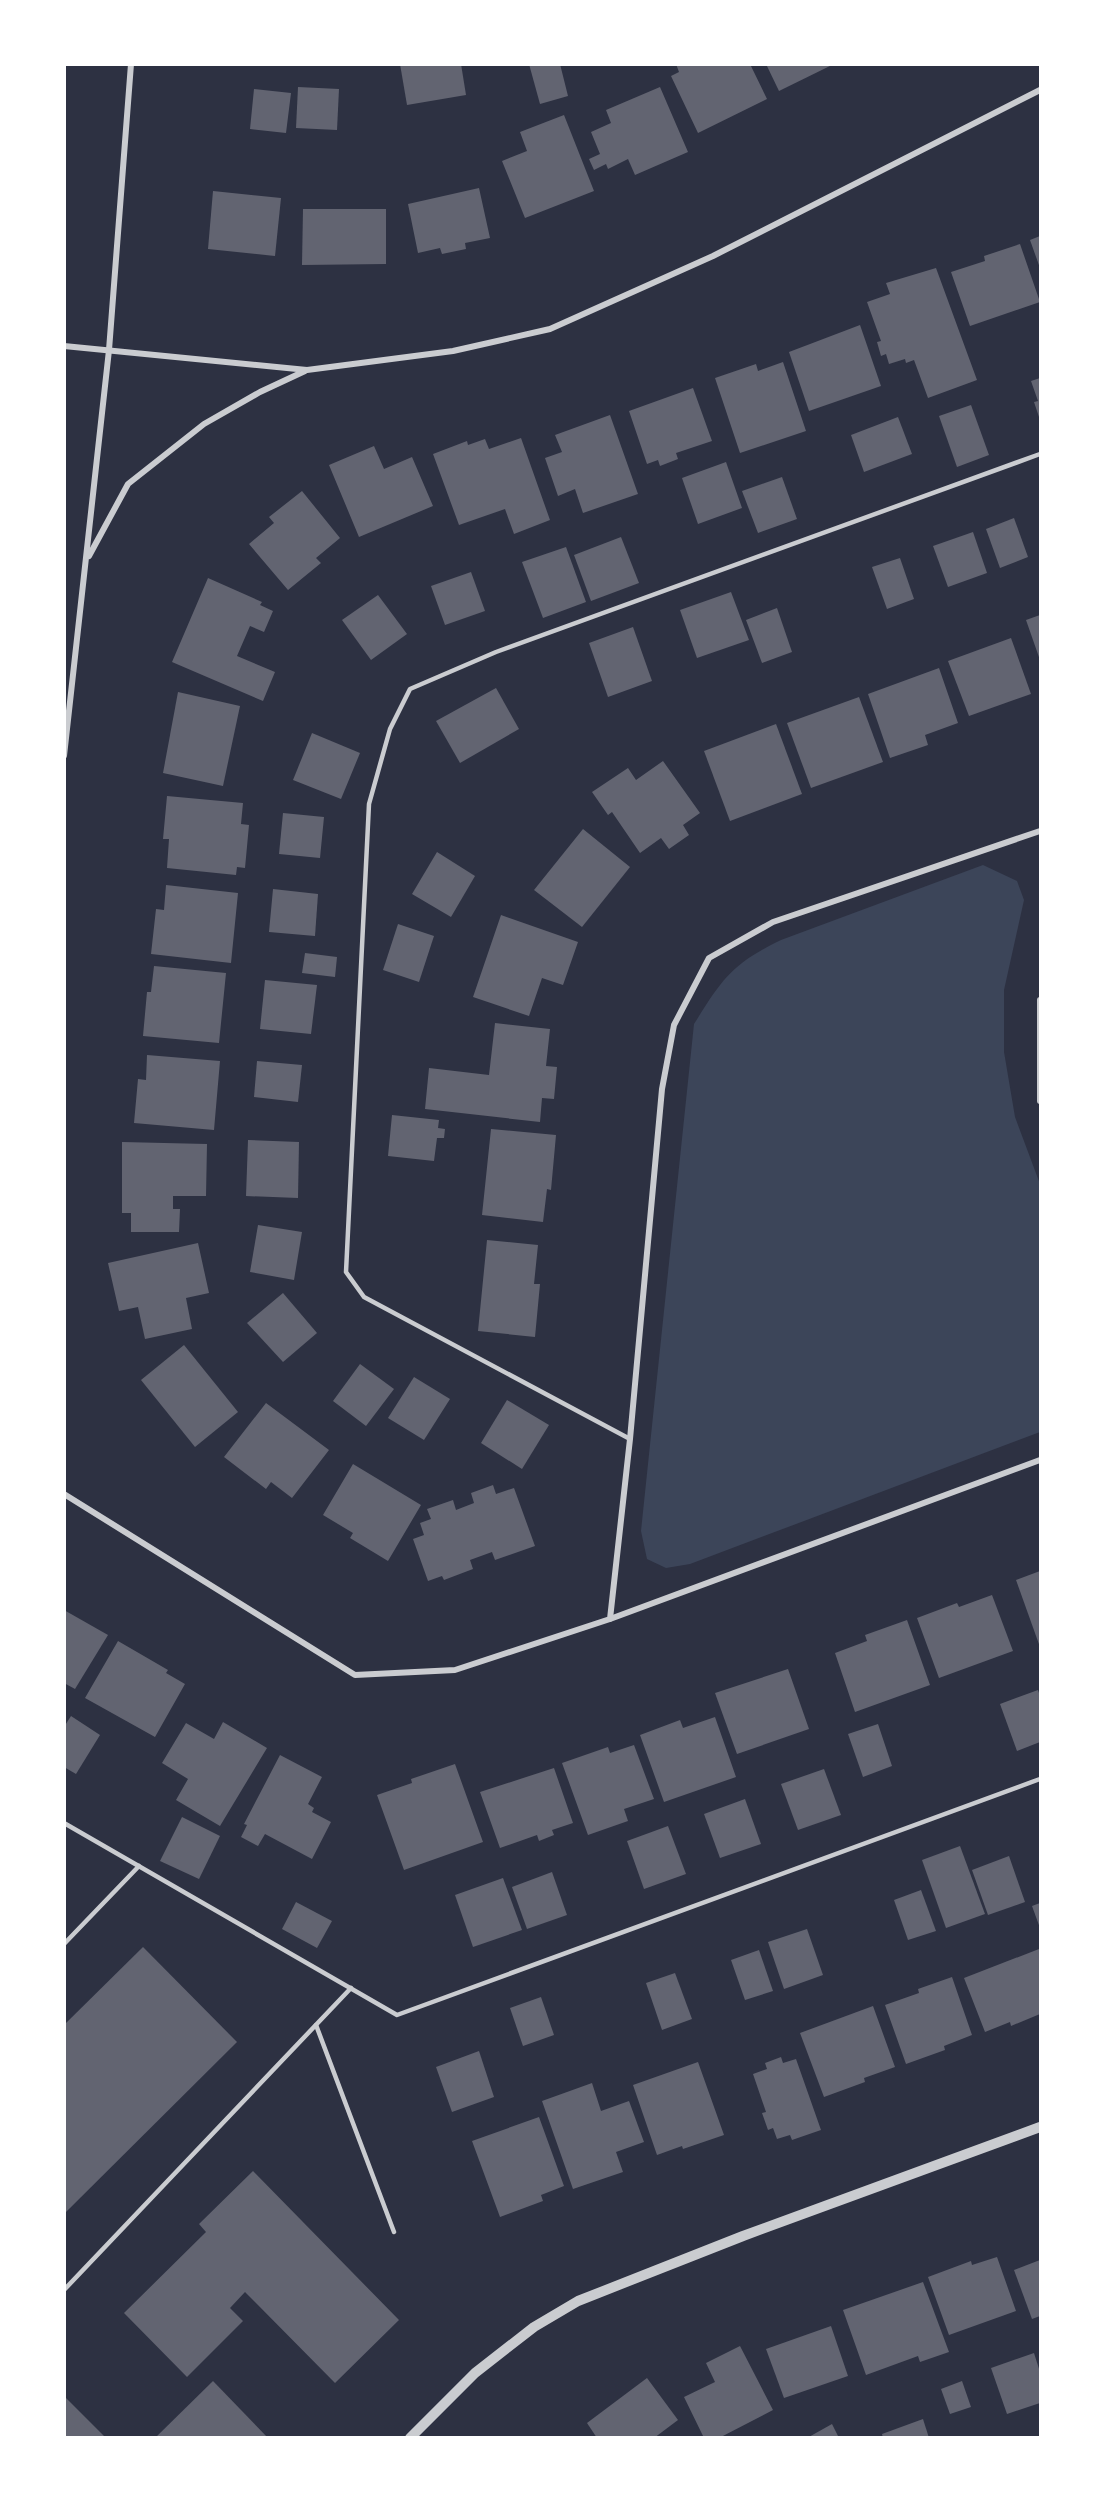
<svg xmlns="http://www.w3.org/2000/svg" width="1105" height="2502" font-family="Roboto,sans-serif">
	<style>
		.green { fill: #3c4559 }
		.building { fill: #626471 }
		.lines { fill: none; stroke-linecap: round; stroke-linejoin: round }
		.service { stroke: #caccd0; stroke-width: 4.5 }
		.minor { stroke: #caccd0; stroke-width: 6 }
		.tertiary { stroke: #caccd0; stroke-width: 10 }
	</style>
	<rect width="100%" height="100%" fill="#2d3142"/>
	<path class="green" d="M983 865 1017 881 1024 900 1004 990V1052L1015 1117 1040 1184V1432L690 1564 666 1568 647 1559 641 1531 694 1024C723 978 732 964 781 940Z"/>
	<g class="building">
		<path d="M400 64H461L466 95 407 105Z"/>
		<path d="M529 64H560L568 96 540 104Z"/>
		<path d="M676 64H750L767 99 698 133 671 76 679 72Z"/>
		<path d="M766 64H834L779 91Z"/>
		<path d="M298 87 339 89 337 130 296 128Z"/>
		<path d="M660 87 688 152 635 175 628 159 608 169 606 164 594 170 589 159 600 154 591 132 611 123 606 110Z"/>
		<path d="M254 89 291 93 286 133 250 129Z"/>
		<path d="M564 115 594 191 525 218 502 161 527 151 520 132Z"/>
		<path d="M479 188 490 238 465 243 466 249 442 254 440 248 418 253 408 204Z"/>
		<path d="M213 191 281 198 275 256 208 249Z"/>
		<path d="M303 209H386V264L302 265Z"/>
		<path d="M1040 236V268L1030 240Z"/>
		<path d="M1020 244 1040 302 970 326 951 272 985 261 984 256Z"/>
		<path d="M936 268 977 380 928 398 914 360 906 363 905 359 889 364 886 354 881 356 877 342 881 341 867 302 890 294 886 283Z"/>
		<path d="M860 325 881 386 809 411 789 352Z"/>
		<path d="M783 362 806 431 740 453 715 378 756 364 758 371Z"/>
		<path d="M1040 378V420L1034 402 1038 401 1031 381Z"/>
		<path d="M693 388 712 441 676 453 678 459 660 466 658 460 647 464 629 411Z"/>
		<path d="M971 405 989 455 957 467 939 416Z"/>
		<path d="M610 415 638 494 583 513 575 489 558 496 545 458 562 452 555 435Z"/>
		<path d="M898 417 912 454 864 472 851 435Z"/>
		<path d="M521 438 550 520 514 534 505 509 459 525 433 454 467 441 468 445 485 439 489 449Z"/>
		<path d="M374 446 384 469 412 457 433 506 359 537 329 465Z"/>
		<path d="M726 462 742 508 698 524 682 478Z"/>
		<path d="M782 477 797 519 758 533 742 491Z"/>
		<path d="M302 491 340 538 316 558 321 563 288 590 249 544 274 523 269 517Z"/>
		<path d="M1014 518 1028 557 1000 568 986 529Z"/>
		<path d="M973 532 987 573 948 587 933 546Z"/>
		<path d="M621 537 639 583 591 601 574 555Z"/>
		<path d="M566 547 586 602 543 618 522 562Z"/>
		<path d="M900 558 914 599 887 609 872 567Z"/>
		<path d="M471 572 485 611 445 625 431 586Z"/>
		<path d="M208 578 262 602 260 605 273 611 264 632 250 626 237 656 275 672 263 701 172 662Z"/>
		<path d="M731 592 749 640 697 658 680 610Z"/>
		<path d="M378 595 407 634 371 660 342 620Z"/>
		<path d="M777 608 792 652 762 663 746 620Z"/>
		<path d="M1040 615V660L1026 620Z"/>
		<path d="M633 627 652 681 608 697 589 643Z"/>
		<path d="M1011 638 1031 694 969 716 948 661Z"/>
		<path d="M939 668 958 723 925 735 928 745 890 758 868 694Z"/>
		<path d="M496 688 519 729 460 763 436 721Z"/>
		<path d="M178 692 240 706 223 786 163 773Z"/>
		<path d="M859 697 883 762 811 788 787 723Z"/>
		<path d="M776 724 802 794 730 821 704 751Z"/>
		<path d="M312 733 360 753 341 799 293 780Z"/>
		<path d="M663 761 700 813 683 825 689 835 669 849 661 838 640 853 612 812 608 815 592 792 628 768 636 780Z"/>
		<path d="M167 796 243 803 241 824 249 825 245 868 237 867 236 875 167 868 169 839H163Z"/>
		<path d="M283 813 324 817 320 858 279 854Z"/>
		<path d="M583 829 630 867 582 927 534 890Z"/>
		<path d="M437 852 475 876 451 917 412 894Z"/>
		<path d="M166 885 238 893 231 963 151 954 156 909 164 910Z"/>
		<path d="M273 889 318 894 315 936 269 932Z"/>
		<path d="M501 915 578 942 563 985 542 978 529 1016 473 997Z"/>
		<path d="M398 924 434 936 419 982 383 970Z"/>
		<path d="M305 953 337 957 335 977 302 973Z"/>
		<path d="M154 966 226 973 219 1043 143 1036 147 992H151Z"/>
		<path d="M265 980 317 985 311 1034 260 1029Z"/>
		<path d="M495 1023 550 1029 546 1066 557 1067 554 1099 542 1098 540 1122 425 1109 429 1068 489 1075Z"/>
		<path d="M147 1055 220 1061 214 1130 134 1123 138 1079 146 1080Z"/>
		<path d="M257 1061 302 1065 298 1102 254 1097Z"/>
		<path d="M392 1115 439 1120 438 1128 445 1129 444 1138H437L434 1161 388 1156Z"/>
		<path d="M491 1129 556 1135 551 1190 547 1189 543 1222 482 1215Z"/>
		<path d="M248 1140 299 1142 298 1198 246 1196Z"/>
		<path d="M122 1142 207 1144 206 1196H173V1209H180L179 1232H131V1213H122Z"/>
		<path d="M258 1225 302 1232 294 1280 250 1272Z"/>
		<path d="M487 1240 538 1245 534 1284H540L535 1337 478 1331Z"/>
		<path d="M198 1243 209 1293 186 1298 192 1329 145 1339 138 1307 119 1311 108 1263Z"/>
		<path d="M283 1293 317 1333 283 1362 247 1323Z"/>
		<path d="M184 1345 238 1412 195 1447 141 1380Z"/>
		<path d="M360 1364 394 1389 366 1426 333 1401Z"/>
		<path d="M414 1377 450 1399 424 1440 388 1418Z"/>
		<path d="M507 1400 549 1425 522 1469 481 1443Z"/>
		<path d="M266 1403 329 1450 292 1498 271 1482 266 1489 224 1457Z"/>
		<path d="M353 1464 421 1505 388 1561 350 1538 353 1533 323 1515Z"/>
		<path d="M493 1485 496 1494 514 1488 535 1546 495 1560 492 1552 470 1560 473 1569 444 1580 442 1576 428 1581 413 1539 424 1535 420 1523 431 1519 427 1509 453 1500 456 1510 474 1503 471 1493Z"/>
		<path d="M1040 1571V1647L1016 1580Z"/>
		<path d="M992 1595 1013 1651 939 1678 917 1618 957 1603 959 1607Z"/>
		<path d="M64 1610 108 1635 75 1689 64 1683Z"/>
		<path d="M907 1620 930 1685 855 1712 835 1653 867 1641 865 1635Z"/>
		<path d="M118 1641 168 1670 166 1673 185 1684 155 1737 85 1698Z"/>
		<path d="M788 1669 809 1729 737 1754 715 1693Z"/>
		<path d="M1038 1690 1040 1696V1742L1017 1751 1000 1704Z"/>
		<path d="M71 1716 100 1735 76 1774 64 1767V1727Z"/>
		<path d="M715 1717 736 1777 664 1802 640 1735 680 1720 683 1728Z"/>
		<path d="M223 1722 267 1748 220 1826 176 1800 188 1779 162 1763 186 1723 214 1739Z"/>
		<path d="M878 1724 892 1766 863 1777 848 1734Z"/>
		<path d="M634 1745 654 1799 624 1809 628 1821 588 1835 562 1763 608 1747 610 1753Z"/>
		<path d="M280 1755 322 1777 308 1804 314 1808 312 1812 331 1822 312 1859 265 1834 258 1846 241 1837 247 1825 244 1824Z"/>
		<path d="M455 1764 483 1842 404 1870 377 1795 412 1783 411 1779Z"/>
		<path d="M554 1768 573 1823 552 1830 554 1835 539 1841 537 1835 500 1848 480 1792Z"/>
		<path d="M824 1769 841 1815 798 1830 781 1784Z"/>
		<path d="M745 1799 761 1844 720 1858 704 1814Z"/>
		<path d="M182 1817 220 1836 199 1879 160 1861Z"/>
		<path d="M668 1826 686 1874 644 1889 627 1841Z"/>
		<path d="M960 1846 985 1914 946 1928 922 1860Z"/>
		<path d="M1009 1856 1025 1902 988 1915 972 1870Z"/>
		<path d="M552 1872 567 1915 527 1929 512 1887Z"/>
		<path d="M503 1878 522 1930 473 1947 455 1895Z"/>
		<path d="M921 1890 936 1931 908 1940 894 1900Z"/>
		<path d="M296 1902 332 1921 317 1948 282 1929Z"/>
		<path d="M1040 1903V1928L1032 1906Z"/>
		<path d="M807 1929 823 1975 784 1989 768 1942Z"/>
		<path d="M143 1947 237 2042 64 2214V2025Z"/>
		<path d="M1039 1949 1040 2014 1011 2026 1010 2022 985 2032 964 1978Z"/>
		<path d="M759 1950 773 1991 745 2000 731 1960Z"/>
		<path d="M675 1973 692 2019 662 2030 646 1983Z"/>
		<path d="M952 1977 972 2035 944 2046 945 2050 906 2064 885 2005 919 1993 918 1989Z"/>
		<path d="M541 1997 554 2035 523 2046 510 2008Z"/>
		<path d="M873 2006 895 2067 864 2078 865 2082 824 2097 800 2033Z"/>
		<path d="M479 2051 494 2097 452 2112 436 2067Z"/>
		<path d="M781 2057 783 2063 796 2059 821 2130 792 2140 790 2135 777 2139 773 2128 768 2130 762 2113 766 2112 753 2074 767 2069 765 2063Z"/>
		<path d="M698 2062 724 2135 683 2149 682 2146 657 2155 633 2085Z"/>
		<path d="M592 2083 601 2111 629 2101 644 2142 616 2152 623 2172 573 2189 542 2101Z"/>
		<path d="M539 2117 564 2186 541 2195 543 2201 500 2217 472 2141Z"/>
		<path d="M253 2171 399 2320 335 2383 245 2292 230 2308 243 2321 187 2377 124 2313 206 2232 199 2224Z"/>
		<path d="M997 2257 1016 2311 949 2335 928 2277 971 2261 972 2265Z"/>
		<path d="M1040 2260V2316L1032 2319 1014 2270Z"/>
		<path d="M923 2282 949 2352 920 2362 918 2356 866 2375 843 2310Z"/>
		<path d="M831 2326 848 2376 784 2398 766 2349Z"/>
		<path d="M740 2346 773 2410 719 2438H704L684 2397 715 2382 706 2363Z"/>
		<path d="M1034 2353 1040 2372V2403L1007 2414 991 2368Z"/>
		<path d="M647 2378 678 2420 654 2438H597L587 2423Z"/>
		<path d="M213 2381 268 2438H155Z"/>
		<path d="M962 2381 971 2407 950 2414 941 2389Z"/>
		<path d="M64 2396 106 2438H64Z"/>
		<path d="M923 2419 929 2438H883L882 2434Z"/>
		<path d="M832 2424 839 2438H807Z"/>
	</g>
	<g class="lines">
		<g class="service">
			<path d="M630 1439 364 1297 346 1272 369 804 390 729 410 689 496 652 1040 454"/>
			<path d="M64 1823 397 2015 1040 1779"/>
			<path d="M64 1944 139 1866"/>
			<path d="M316 2025 394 2232"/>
			<path d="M64 2290 351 1988"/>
		</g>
		<g class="minor">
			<path d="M64 346 307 370 453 351 550 329 713 256 1040 90"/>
			<path d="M89 556 128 484 204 424 260 392 305 371"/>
			<path d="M64 756 109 350 131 64"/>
			<path d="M1040 1000V1101"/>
			<path d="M64 1494 355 1675 455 1670 610 1619 630 1439 662 1089 674 1025 709 958 773 922 1040 831"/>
			<path d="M610 1619 1040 1460"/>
		</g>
		<path class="tertiary" d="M410 2438 475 2373 534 2327 578 2301 743 2236 1040 2127"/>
	</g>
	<rect width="1105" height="2502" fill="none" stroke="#ffffff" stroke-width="132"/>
</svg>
